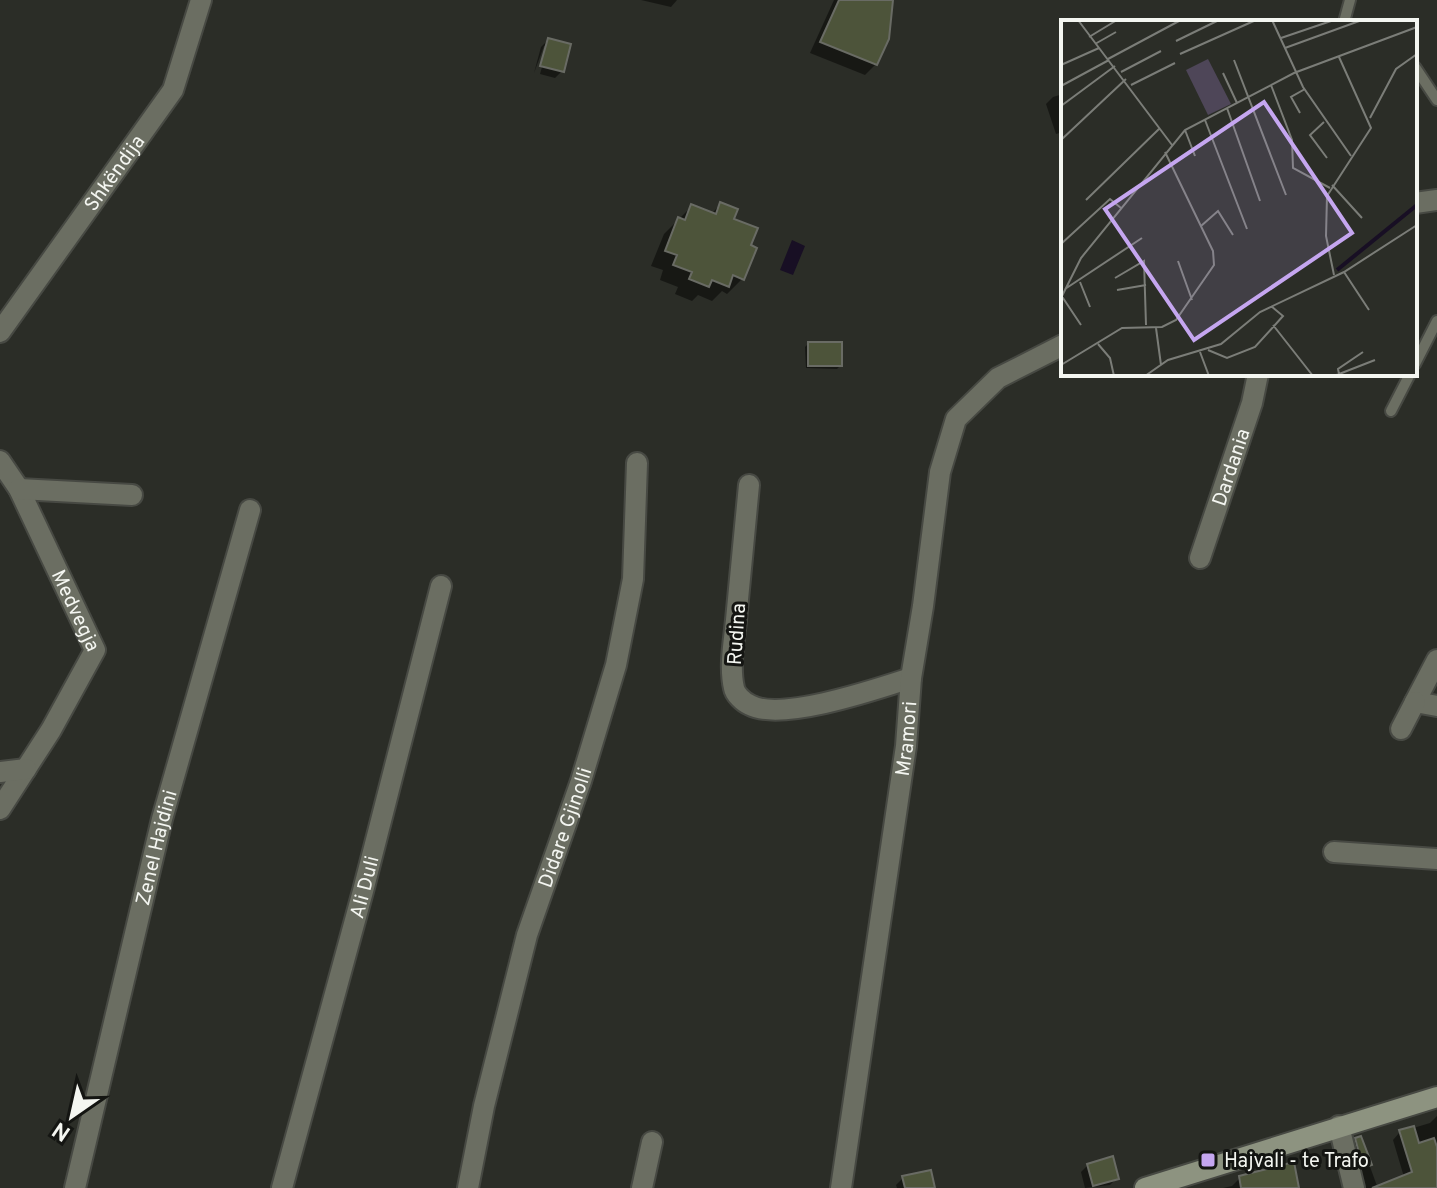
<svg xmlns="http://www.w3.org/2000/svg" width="1437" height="1188" font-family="Overpass,sans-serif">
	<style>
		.water { fill: #180f24 }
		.shadow { fill: #0007 }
		.building { fill: #4d543a; stroke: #696b64; stroke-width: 2 }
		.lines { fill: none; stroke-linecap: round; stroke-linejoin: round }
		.lane-casing { stroke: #474943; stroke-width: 14 }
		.street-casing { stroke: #474943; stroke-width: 24 }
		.secondary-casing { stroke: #474943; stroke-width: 24 }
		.lane { stroke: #6b6e62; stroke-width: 10 }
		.street { stroke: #6b6e62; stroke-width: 20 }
		.secondary { stroke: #8d9380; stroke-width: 20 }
		.poi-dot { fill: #c5a6f0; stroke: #141512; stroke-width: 3 }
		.labels { text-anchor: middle; stroke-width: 6; stroke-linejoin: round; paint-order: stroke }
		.street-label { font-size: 20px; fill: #f4f6f1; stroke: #141512 }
		.poi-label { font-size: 20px; fill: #f4f6f1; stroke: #141512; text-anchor: start }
		.inset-river { fill: none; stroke: #180f24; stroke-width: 4 }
		.inset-road { fill: none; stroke: #7b7d78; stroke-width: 2 }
		.view { fill: #c5a6f0; fill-opacity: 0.15; stroke: #c5a6f0; stroke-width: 4 }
		.inset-edge { fill: none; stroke: #f4f6f1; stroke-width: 4 }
	</style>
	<rect width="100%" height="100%" fill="#2b2d27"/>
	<path class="water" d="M792 240 805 246 793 275 780 270Z"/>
	<g class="shadow">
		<path d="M641 0H677L671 7Z"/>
		<path d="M834 0H891L876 64 865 75 810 53Z"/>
		<path d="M548 40 562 71 555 78 540 74 548 46H544L534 73 541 47Z"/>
		<path d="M1063 94V132L1056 134 1046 104 1053 97Z"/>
		<path d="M721 204 749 246 742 279 727 294 722 291 712 301 698 295 692 301 675 294 678 287 660 280 663 270 651 266 664 234 691 207 711 214Z"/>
		<path d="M808 344 840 366 837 369 806 368 805 347Z"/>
		<path d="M1437 1116V1185L1426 1188H1358L1349 1148 1356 1140 1360 1139 1377 1186 1404 1177 1393 1140 1400 1132 1430 1123Z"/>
		<path d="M1088 1165 1117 1178 1110 1185 1085 1188 1081 1172Z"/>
		<path d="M903 1178 933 1188H897L896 1185Z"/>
		<path d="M1240 1178 1297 1188H1223L1232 1186Z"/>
	</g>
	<g class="building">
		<path d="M839 0H893L889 39 877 65 820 42Z"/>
		<path d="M548 38 571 44 564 72 540 66Z"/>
		<path d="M720 202 738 209 734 219 758 228 751 245 757 248 744 280 733 275 729 287 712 280 709 287 689 279 692 272 673 265 677 255 665 251 678 217 685 220 691 204 716 214Z"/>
		<rect x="808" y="342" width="34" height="24"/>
		<path d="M1414 1126 1419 1143 1434 1138 1437 1147V1188H1372L1412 1172 1399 1130Z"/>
		<path d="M1361 1136 1372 1165 1363 1168 1355 1138Z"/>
		<path d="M1113 1156 1119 1179 1093 1186 1087 1164Z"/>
		<path d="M1294 1162 1299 1188H1241L1239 1176Z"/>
		<path d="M931 1170 935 1188H905L902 1176Z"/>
	</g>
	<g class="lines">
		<g class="lane-casing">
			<g id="lane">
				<path d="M1344 22 1350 0"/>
				<path d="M1415 67 1437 100"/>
				<path d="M1415 364 1437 321"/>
				<path d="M1391 411 1410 374"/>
			</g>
		</g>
		<g class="street-casing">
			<g id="street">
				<path d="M1415 203 1437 200"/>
				<path id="s1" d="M0 332 173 90 201 0"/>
				<path id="s2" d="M0 461 19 489 95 650 51 730 0 809"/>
				<path d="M749 485C745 530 740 575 736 620 734 641 729 667 734 688 735 694 743 702 750 705 781 722 877 689 911 678"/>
				<path d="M19 489 132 495"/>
				<path id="s3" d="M1200 558 1252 403 1258 374"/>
				<path d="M1437 660 1415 702 1437 706"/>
				<path d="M1401 729 1415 702"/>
				<path d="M0 772 26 769"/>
				<path d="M1334 852 1437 859"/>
				<path d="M1339 1126 1354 1188"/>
				<path id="s4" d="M75 1188 162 819 250 510"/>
				<path id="s5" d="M282 1188 363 891 441 586"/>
				<path id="s6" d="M468 1188 484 1106 527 935 581 781 616 665 633 579 637 463"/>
				<path d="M642 1188 652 1142"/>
				<path id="s7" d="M841 1188 906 746 911 678 923 606 940 472 956 419 998 378 1063 345"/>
			</g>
		</g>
		<g class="secondary-casing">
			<path id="secondary" d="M1145 1188 1437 1097"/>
		</g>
		<use href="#lane" class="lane"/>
		<use href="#street" class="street"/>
		<use href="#secondary" class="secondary"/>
	</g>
	<rect class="poi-dot" x="1200" y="1152" width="16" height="16" rx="4"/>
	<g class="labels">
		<g class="street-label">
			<text dy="7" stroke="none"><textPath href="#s1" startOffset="196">Shkëndija</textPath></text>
			<text dy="7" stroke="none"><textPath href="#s3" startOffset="96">Dardania</textPath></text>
			<text dy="7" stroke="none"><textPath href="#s2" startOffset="168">Medvegja</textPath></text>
			<text transform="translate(736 634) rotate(-86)" y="7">Rudina</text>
			<text dy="7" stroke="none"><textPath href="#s7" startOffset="454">Mramori</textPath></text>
			<text dy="7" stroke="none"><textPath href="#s6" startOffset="374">Didare Gjinolli</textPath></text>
			<text dy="7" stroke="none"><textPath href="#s4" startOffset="350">Zenel Hajdini</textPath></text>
			<text dy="7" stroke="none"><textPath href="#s5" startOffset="312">Ali Duli</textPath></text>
		</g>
		<g class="poi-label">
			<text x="1224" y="1167">Hajvali - te Trafo</text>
		</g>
	</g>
	<g transform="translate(1061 20)">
		<rect width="356" height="356" fill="#2b2d27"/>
		<path d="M147 39 170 84 147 95 125 50Z" fill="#4e4658"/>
		<path class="inset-river" d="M276 250 356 185"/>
		<path class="inset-road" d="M17 0 111 125M211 0 242 67 290 136M28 17 56 0M220 18 273 0M115 21 158 0M34 24 55 12M224 28 301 0M119 34 195 0M47 39 118 1M173 40 225 175M0 45 38 28M60 52 100 31M162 53 176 83M70 65 114 43M210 65 231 120 232 148 269 168M0 66 48 40M0 86 54 46M166 88 199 181M239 93 230 77 244 69M309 98 335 49 356 34M144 100 186 209M263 102 249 115 266 138M124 110 134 136M0 120 65 59M271 165 301 198M25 180 99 108M140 206 157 191 172 215M0 224 49 179 60 188M117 241 131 280M283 252 308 290M273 255 265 216 266 176 310 108 278 37M54 258 83 241 85 305M19 262 29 287M4 269 81 218M56 270 85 265M0 275 20 305M0 278 20 238 124 110 233 53 356 7M212 305 252 356M95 308 100 345M37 324 49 338 53 356M147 330 166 338 194 327 222 296 210 286M139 332 148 356M0 345 61 308 101 307 115 300 153 245 152 231 104 132M278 354 277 349 302 332M84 356 107 340 160 324 199 292 283 252 356 205M273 356 314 340"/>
		<path class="view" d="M203 82 291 213 133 320 44 189Z"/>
		<rect width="356" height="356" class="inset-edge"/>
	</g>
	<g transform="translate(72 1116) rotate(214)" stroke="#141512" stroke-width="6" paint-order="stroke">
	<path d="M0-6L14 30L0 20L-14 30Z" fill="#f4f6f1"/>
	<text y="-12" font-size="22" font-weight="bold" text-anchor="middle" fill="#f4f6f1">N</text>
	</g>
</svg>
